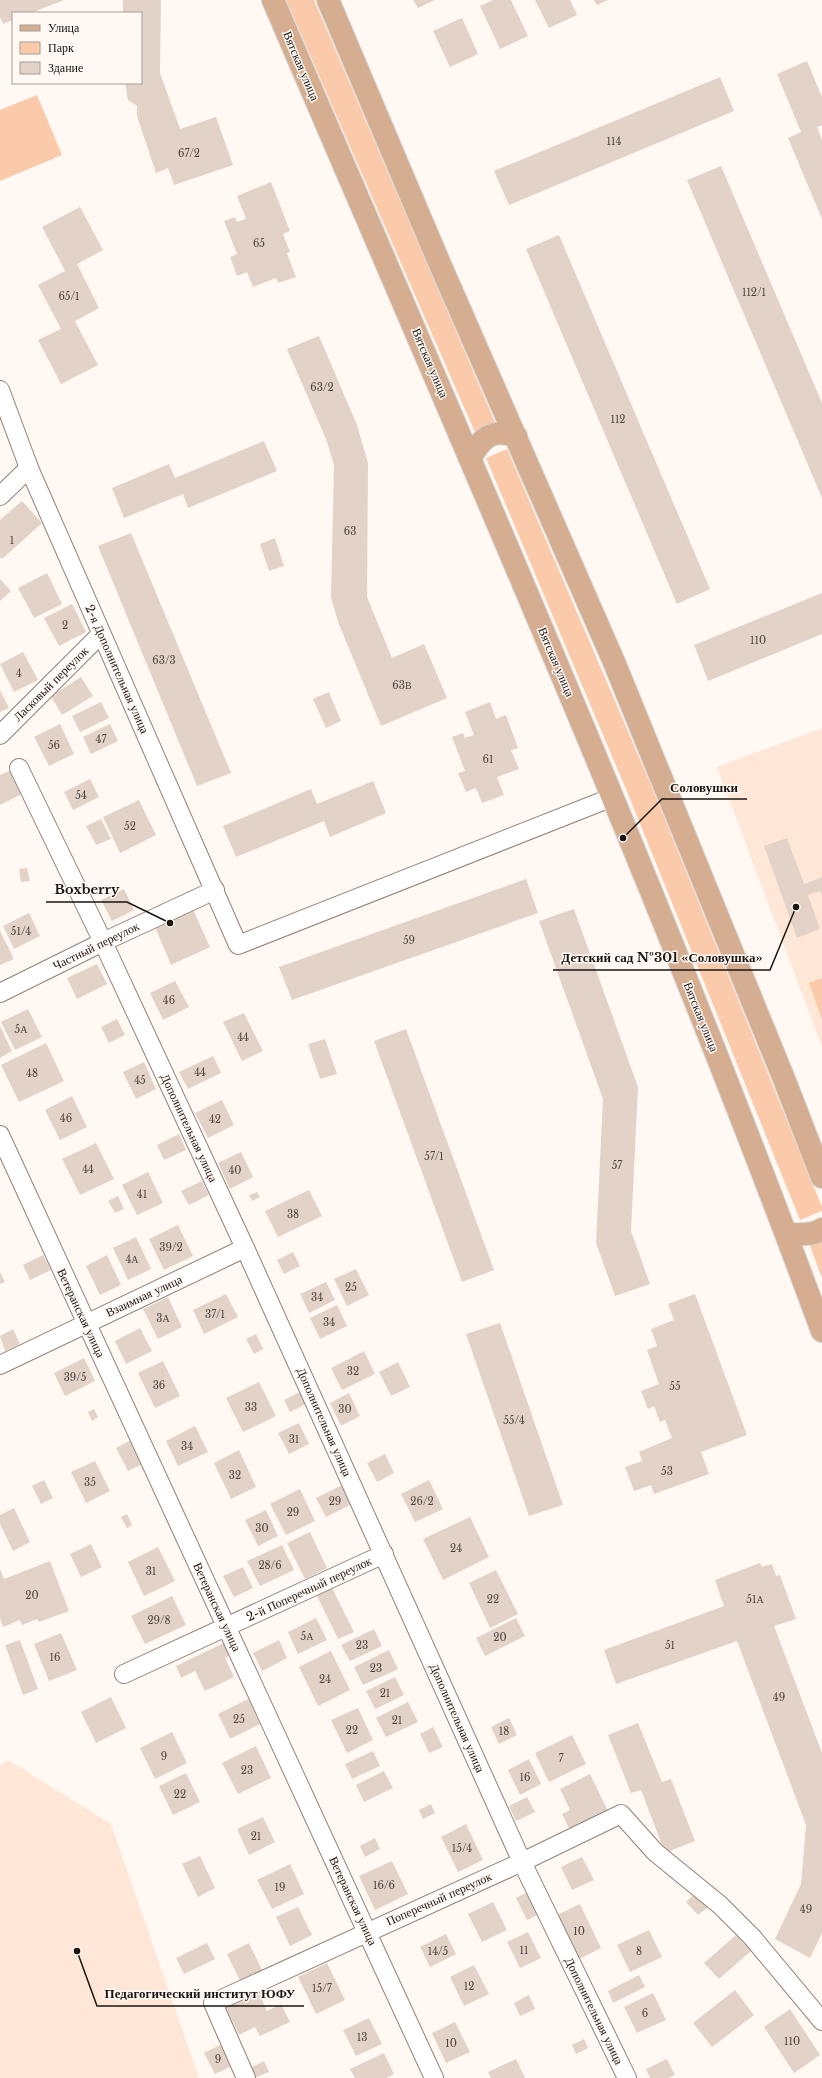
<svg xmlns="http://www.w3.org/2000/svg" width="822" height="2078" font-family="'Libre Baskerville',serif">
	<style>
		.built { fill: #ffe7d7 }
		.green { fill: #facaab }
		.building { fill: #e3d2c8 }
		.lines { fill: none; stroke-linecap: round; stroke-linejoin: round }
		.street-casing { stroke: #928278; stroke-width: 20 }
		.primary-casing { stroke: #d6d5d4; stroke-width: 24 }
		.street { stroke: #fff; stroke-width: 18 }
		.primary { stroke: #d5ae92; stroke-width: 22 }
		.labels { text-anchor: middle; stroke-width: 3; stroke-linejoin: round; paint-order: stroke }
		.number-label { font-size: 10px; fill: #4d4440 }
		.street-label { font-size: 12px; fill: #1b1512; stroke: #fff8f3 }
		.leader { fill: none; stroke: #1b1512; stroke-width: 1.5 }
		.callout-dot { fill: #1b1512; stroke: #fff8f3; stroke-width: 1.5 }
		.callout-label { font-size: 13px; text-anchor: middle; font-weight: bold; fill: #1b1512; stroke: #fff8f3; stroke-width: 3; stroke-linejoin: round; paint-order: stroke }
	</style>
	<rect width="100%" height="100%" fill="#fff8f3"/>
	<g class="built">
		<path d="M822 728V1047L717 767Z"/>
		<path d="M8 1760 111 1824 199 2078H0V1766Z"/>
	</g>
	<g class="green">
		<path d="M286 0H314L497 427 477 437Z"/>
		<path d="M37 95 62 155 0 181V110Z"/>
		<path d="M507 449 651 785 822 1207V1211L800 1220 628 794 486 458Z"/>
		<path d="M822 978V1020L809 983Z"/>
		<path d="M822 1237V1278L809 1243Z"/>
	</g>
	<g class="building">
		<path d="M0 0H64L31 13H13V20L3 24 0 17Z"/>
		<path d="M123 0H161L160 73 180 129 216 117 233 165 174 185 168 168 156 173 137 116V106L128 100 125 83H141V13H123Z"/>
		<path d="M413 0H435L418 8Z"/>
		<path d="M493 0H511L528 36 500 49 480 6Z"/>
		<path d="M535 0H570L577 15 549 28Z"/>
		<path d="M594 0H608L597 5Z"/>
		<path d="M462 18 478 54 450 67 433 31Z"/>
		<path d="M807 61 822 97V125L817 127 822 140V219L788 138 801 132 777 74Z"/>
		<path d="M720 77 734 111 509 205 494 171Z"/>
		<path d="M721 166 822 403V498L687 180Z"/>
		<path d="M271 182 290 231 283 234 290 252 287 253 296 277 278 283 276 278 253 287 247 272 237 276 230 257 237 254 224 221 235 217 237 222 246 219 237 196Z"/>
		<path d="M80 207 103 250 77 264 99 308 75 321 98 365 61 384 38 340 61 329 38 285 65 271 42 227Z"/>
		<path d="M559 235 710 589 677 604 526 249Z"/>
		<path d="M319 336 357 425 368 463 367 597 392 658 424 644 447 698 381 726 338 622 331 597 334 465 326 439 287 349Z"/>
		<path d="M264 441 277 471 188 508 183 494 124 518 112 488 169 464 175 478Z"/>
		<path d="M22 501 42 523 2 559 0 557V520Z"/>
		<path d="M131 533 231 773 197 786 98 546Z"/>
		<path d="M275 538 284 566 269 571 260 544Z"/>
		<path d="M47 573 62 604 34 618 18 588Z"/>
		<path d="M0 579 11 591 0 601Z"/>
		<path d="M822 593V634L708 681 694 645Z"/>
		<path d="M72 604 86 632 59 646 44 618Z"/>
		<path d="M23 652 38 680 14 692 0 664Z"/>
		<path d="M81 677 93 696 62 715 51 696Z"/>
		<path d="M0 690 9 708 0 712Z"/>
		<path d="M329 692 341 721 326 728 313 699Z"/>
		<path d="M101 702 109 718 80 732 72 716Z"/>
		<path d="M490 702 496 719 506 715 518 748 511 750 519 769 497 777 504 795 482 803 476 788 466 792 458 773 465 771 452 737 463 733 465 738 474 735 465 712Z"/>
		<path d="M60 724 74 754 49 766 34 737Z"/>
		<path d="M110 724 118 741 91 754 83 737Z"/>
		<path d="M11 770 22 794 0 805V775Z"/>
		<path d="M90 779 99 797 73 810 64 792Z"/>
		<path d="M373 781 386 813 330 837 324 821 236 857 223 826 311 789 317 804Z"/>
		<path d="M139 800 156 835 120 853 103 817Z"/>
		<path d="M101 819 111 839 96 845 86 826Z"/>
		<path d="M787 838 804 884 822 877V895L820 891 808 895 820 929 797 938 764 846Z"/>
		<path d="M27 868 30 881 21 882 19 869Z"/>
		<path d="M526 879 538 913 292 1000 279 967Z"/>
		<path d="M124 889 134 910 112 921 101 900Z"/>
		<path d="M190 903 210 947 171 965 152 920Z"/>
		<path d="M574 909 638 1087 631 1231 650 1284 615 1296 596 1243 603 1099 539 921Z"/>
		<path d="M29 913 40 936 14 949 3 926Z"/>
		<path d="M0 931 14 959 0 965Z"/>
		<path d="M97 964 107 984 77 999 67 978Z"/>
		<path d="M175 981 189 1007 163 1020 150 993Z"/>
		<path d="M28 1009 42 1037 15 1050 1 1022Z"/>
		<path d="M244 1013 263 1051 242 1061 223 1022Z"/>
		<path d="M117 1019 125 1035 109 1043 101 1027Z"/>
		<path d="M0 1026 12 1051 0 1058Z"/>
		<path d="M406 1029 494 1270 462 1282 374 1041Z"/>
		<path d="M325 1039 337 1074 320 1079 308 1044Z"/>
		<path d="M46 1043 64 1081 19 1102 1 1065Z"/>
		<path d="M213 1056 221 1073 188 1089 179 1072Z"/>
		<path d="M144 1062 156 1089 136 1099 123 1072Z"/>
		<path d="M72 1096 87 1127 60 1140 45 1110Z"/>
		<path d="M222 1100 234 1125 208 1138 195 1113Z"/>
		<path d="M179 1134 186 1150 164 1160 157 1145Z"/>
		<path d="M96 1143 114 1179 80 1195 62 1159Z"/>
		<path d="M241 1152 253 1177 230 1189 218 1163Z"/>
		<path d="M148 1172 163 1203 137 1215 122 1185Z"/>
		<path d="M202 1181 209 1195 189 1205 181 1191Z"/>
		<path d="M309 1190 322 1216 278 1237 265 1211Z"/>
		<path d="M257 1192 260 1197 252 1201 249 1195Z"/>
		<path d="M118 1196 124 1209 115 1213 108 1201Z"/>
		<path d="M178 1225 193 1256 164 1270 149 1239Z"/>
		<path d="M136 1237 151 1269 128 1280 113 1248Z"/>
		<path d="M293 1252 300 1266 284 1274 277 1260Z"/>
		<path d="M43 1255 51 1270 30 1280 23 1265Z"/>
		<path d="M107 1255 121 1285 100 1295 86 1266Z"/>
		<path d="M356 1269 369 1295 347 1306 334 1279Z"/>
		<path d="M0 1272 5 1282 0 1284Z"/>
		<path d="M326 1282 335 1300 309 1313 300 1294Z"/>
		<path d="M226 1294 238 1317 204 1334 193 1310Z"/>
		<path d="M695 1294 747 1435 701 1452 709 1474 654 1494 651 1485 634 1491 625 1467 642 1461 639 1452 672 1438 665 1420 660 1422 654 1406 648 1409 641 1391 659 1384 647 1350 657 1346 651 1329 674 1320 668 1304Z"/>
		<path d="M168 1297 182 1327 158 1339 143 1309Z"/>
		<path d="M337 1305 347 1326 320 1339 310 1318Z"/>
		<path d="M500 1323 563 1505 529 1516 466 1334Z"/>
		<path d="M140 1328 152 1351 126 1364 115 1341Z"/>
		<path d="M13 1329 20 1344 5 1351 0 1336Z"/>
		<path d="M256 1334 263 1349 254 1354 246 1339Z"/>
		<path d="M364 1351 375 1374 342 1390 331 1368Z"/>
		<path d="M84 1358 95 1381 65 1396 54 1373Z"/>
		<path d="M163 1361 180 1396 155 1408 138 1373Z"/>
		<path d="M398 1362 410 1387 391 1396 379 1372Z"/>
		<path d="M259 1382 276 1416 243 1432 226 1398Z"/>
		<path d="M302 1391 308 1403 290 1412 284 1400Z"/>
		<path d="M349 1393 360 1416 341 1426 330 1403Z"/>
		<path d="M94 1409 98 1417 92 1421 88 1412Z"/>
		<path d="M299 1423 309 1444 289 1454 278 1433Z"/>
		<path d="M195 1426 208 1452 178 1466 166 1441Z"/>
		<path d="M131 1440 142 1464 128 1471 116 1448Z"/>
		<path d="M239 1450 256 1487 231 1499 214 1463Z"/>
		<path d="M385 1454 394 1473 377 1482 367 1463Z"/>
		<path d="M95 1461 110 1491 86 1503 71 1472Z"/>
		<path d="M44 1480 53 1498 41 1504 32 1486Z"/>
		<path d="M429 1480 443 1509 415 1522 401 1494Z"/>
		<path d="M344 1484 354 1503 326 1517 316 1498Z"/>
		<path d="M300 1489 315 1521 286 1535 270 1504Z"/>
		<path d="M14 1508 30 1542 13 1551 0 1524V1515Z"/>
		<path d="M266 1510 278 1536 258 1546 245 1520Z"/>
		<path d="M127 1514 132 1525 127 1528 121 1517Z"/>
		<path d="M470 1517 489 1557 443 1580 423 1539Z"/>
		<path d="M310 1532 327 1568 305 1579 287 1543Z"/>
		<path d="M91 1544 102 1567 81 1577 70 1554Z"/>
		<path d="M282 1545 294 1570 260 1586 247 1561Z"/>
		<path d="M158 1547 175 1581 144 1596 128 1562Z"/>
		<path d="M50 1561 69 1611 39 1622 37 1619 22 1625 20 1620 3 1627 0 1618V1569L4 1579Z"/>
		<path d="M760 1563 762 1567 772 1564 776 1576 780 1575 796 1619 774 1626 822 1753V1933L810 1958 775 1939 801 1884 806 1825 737 1641 616 1684 604 1650 724 1606 715 1580Z"/>
		<path d="M243 1567 253 1588 234 1597 223 1576Z"/>
		<path d="M496 1570 518 1614 490 1628 469 1583Z"/>
		<path d="M332 1588 354 1632 338 1639 317 1596Z"/>
		<path d="M172 1596 186 1625 145 1644 131 1616Z"/>
		<path d="M316 1618 327 1640 298 1654 288 1632Z"/>
		<path d="M516 1618 525 1636 485 1656 476 1638Z"/>
		<path d="M374 1629 382 1646 350 1661 341 1645Z"/>
		<path d="M61 1633 77 1670 49 1681 34 1644Z"/>
		<path d="M20 1640 38 1689 23 1695 5 1645Z"/>
		<path d="M279 1640 287 1658 262 1671 253 1653Z"/>
		<path d="M226 1642 232 1654 225 1658 234 1677 205 1691 195 1671 181 1678 176 1666Z"/>
		<path d="M389 1650 398 1669 363 1685 354 1667Z"/>
		<path d="M331 1651 350 1690 318 1706 299 1667Z"/>
		<path d="M395 1677 404 1695 375 1709 366 1691Z"/>
		<path d="M111 1697 126 1728 96 1743 81 1712Z"/>
		<path d="M248 1699 260 1724 230 1739 218 1714Z"/>
		<path d="M408 1702 418 1722 386 1737 376 1718Z"/>
		<path d="M358 1708 373 1740 347 1753 331 1720Z"/>
		<path d="M509 1718 517 1735 499 1744 491 1727Z"/>
		<path d="M638 1723 662 1782 671 1779 695 1841 665 1853 641 1790 631 1793 608 1735Z"/>
		<path d="M433 1727 443 1747 429 1753 420 1734Z"/>
		<path d="M172 1732 187 1763 155 1779 140 1748Z"/>
		<path d="M572 1735 586 1764 549 1782 535 1753Z"/>
		<path d="M256 1746 271 1778 238 1794 222 1763Z"/>
		<path d="M373 1751 380 1766 352 1779 345 1764Z"/>
		<path d="M529 1759 541 1784 520 1795 508 1770Z"/>
		<path d="M384 1771 393 1788 364 1802 356 1785Z"/>
		<path d="M186 1773 200 1802 173 1815 159 1786Z"/>
		<path d="M590 1774 609 1813 571 1832 562 1814 570 1810 560 1789Z"/>
		<path d="M527 1797 535 1812 516 1821 509 1806Z"/>
		<path d="M431 1804 435 1813 423 1819 419 1810Z"/>
		<path d="M263 1817 275 1842 249 1855 237 1829Z"/>
		<path d="M466 1824 483 1860 458 1872 441 1837Z"/>
		<path d="M375 1838 380 1849 365 1857 360 1846Z"/>
		<path d="M200 1856 215 1888 198 1897 182 1864Z"/>
		<path d="M582 1857 594 1880 572 1890 561 1867Z"/>
		<path d="M392 1861 408 1894 375 1910 359 1876Z"/>
		<path d="M290 1864 304 1894 272 1909 257 1880Z"/>
		<path d="M530 1891 541 1913 527 1920 516 1898Z"/>
		<path d="M696 1893 708 1907 698 1915 686 1902Z"/>
		<path d="M493 1902 507 1930 482 1942 468 1914Z"/>
		<path d="M580 1904 601 1948 579 1959 557 1915Z"/>
		<path d="M298 1907 312 1935 290 1946 276 1917Z"/>
		<path d="M649 1930 662 1957 630 1972 617 1945Z"/>
		<path d="M528 1932 541 1958 520 1968 507 1942Z"/>
		<path d="M446 1934 456 1954 430 1967 420 1947Z"/>
		<path d="M736 1935 751 1951 719 1979 704 1963Z"/>
		<path d="M207 1943 215 1959 184 1974 176 1958Z"/>
		<path d="M249 1943 264 1974 242 1985 227 1954Z"/>
		<path d="M327 1963 345 2000 316 2014 298 1977Z"/>
		<path d="M474 1965 489 1994 464 2006 450 1977Z"/>
		<path d="M639 1975 645 1987 613 2003 608 1991Z"/>
		<path d="M735 1990 754 2015 712 2047 693 2023Z"/>
		<path d="M259 1993 267 2011 281 2004 290 2022 260 2036 255 2027 239 2035 226 2008Z"/>
		<path d="M653 1993 666 2020 637 2033 624 2007Z"/>
		<path d="M529 1995 535 2009 520 2016 514 2003Z"/>
		<path d="M790 2009 820 2055 794 2073 764 2027Z"/>
		<path d="M369 2018 382 2044 356 2056 343 2030Z"/>
		<path d="M455 2022 470 2052 446 2063 432 2033Z"/>
		<path d="M584 2039 588 2048 576 2054 572 2045Z"/>
		<path d="M222 2044 232 2066 215 2074 204 2053Z"/>
		<path d="M384 2053 394 2074 386 2078H355L350 2069Z"/>
		<path d="M516 2059 525 2078H491L488 2072Z"/>
		<path d="M667 2059 675 2075 668 2078H650L646 2069Z"/>
		<path d="M264 2061 269 2072 254 2078 250 2068Z"/>
	</g>
	<g class="lines">
		<g class="street-casing">
			<g id="street">
				<path d="M0 390 29 468 238 945 613 797"/>
				<path d="M0 496 29 468"/>
				<path d="M0 735 101 634"/>
				<path d="M19 768 103 942 245 1248 522 1862 627 2078"/>
				<path d="M0 993 103 942 215 890"/>
				<path d="M0 1135 434 2078"/>
				<path d="M0 1365 245 1248"/>
				<path d="M124 1674 384 1554"/>
				<path d="M246 2078 213 2003 522 1862 621 1814 655 1852 720 1905 752 1937 822 2021"/>
			</g>
		</g>
		<g class="primary-casing">
			<g id="primary">
				<path d="M273 0C462 441 656 880 822 1331"/>
				<path d="M328 0 439 262 614 662 784 1079 822 1177"/>
				<path d="M470 458C483 437 490 429 516 436"/>
				<path d="M787 1234C798 1234 813 1236 822 1229"/>
			</g>
		</g>
		<use href="#street" class="street"/>
		<use href="#primary" class="primary"/>
	</g>
	<g class="labels">
		<g class="number-label">
			<text x="614" y="145">114</text>
			<text x="189" y="157">67/2</text>
			<text x="259" y="247">65</text>
			<text x="754" y="296">112/1</text>
			<text x="69" y="300">65/1</text>
			<text x="322" y="391">63/2</text>
			<text x="618" y="423">112</text>
			<text x="350" y="535">63</text>
			<text x="12" y="544">1</text>
			<text x="65" y="629">2</text>
			<text x="758" y="644">110</text>
			<text x="164" y="664">63/3</text>
			<text x="19" y="677">4</text>
			<text x="402" y="689">63В</text>
			<text x="101" y="743">47</text>
			<text x="54" y="749">56</text>
			<text x="488" y="763">61</text>
			<text x="81" y="799">54</text>
			<text x="130" y="830">52</text>
			<text x="21" y="935">51/4</text>
			<text x="409" y="944">59</text>
			<text x="169" y="1004">46</text>
			<text x="21" y="1033">5А</text>
			<text x="243" y="1041">44</text>
			<text x="200" y="1076">44</text>
			<text x="32" y="1077">48</text>
			<text x="140" y="1084">45</text>
			<text x="66" y="1122">46</text>
			<text x="215" y="1123">42</text>
			<text x="434" y="1160">57/1</text>
			<text x="617" y="1169">57</text>
			<text x="88" y="1173">44</text>
			<text x="235" y="1174">40</text>
			<text x="142" y="1198">41</text>
			<text x="293" y="1218">38</text>
			<text x="171" y="1251">39/2</text>
			<text x="132" y="1263">4А</text>
			<text x="351" y="1291">25</text>
			<text x="317" y="1301">34</text>
			<text x="215" y="1318">37/1</text>
			<text x="163" y="1322">3А</text>
			<text x="329" y="1326">34</text>
			<text x="353" y="1375">32</text>
			<text x="75" y="1381">39/5</text>
			<text x="159" y="1389">36</text>
			<text x="675" y="1390">55</text>
			<text x="251" y="1411">33</text>
			<text x="345" y="1413">30</text>
			<text x="514" y="1424">55/4</text>
			<text x="294" y="1443">31</text>
			<text x="187" y="1450">34</text>
			<text x="667" y="1475">53</text>
			<text x="235" y="1479">32</text>
			<text x="90" y="1486">35</text>
			<text x="335" y="1505">29</text>
			<text x="422" y="1505">26/2</text>
			<text x="293" y="1516">29</text>
			<text x="262" y="1532">30</text>
			<text x="456" y="1552">24</text>
			<text x="270" y="1569">28/6</text>
			<text x="151" y="1575">31</text>
			<text x="32" y="1599">20</text>
			<text x="493" y="1603">22</text>
			<text x="755" y="1603">51А</text>
			<text x="159" y="1624">29/8</text>
			<text x="307" y="1640">5А</text>
			<text x="500" y="1641">20</text>
			<text x="362" y="1649">23</text>
			<text x="670" y="1649">51</text>
			<text x="55" y="1661">16</text>
			<text x="376" y="1672">23</text>
			<text x="325" y="1683">24</text>
			<text x="385" y="1697">21</text>
			<text x="779" y="1701">49</text>
			<text x="239" y="1723">25</text>
			<text x="397" y="1724">21</text>
			<text x="352" y="1734">22</text>
			<text x="504" y="1735">18</text>
			<text x="164" y="1760">9</text>
			<text x="561" y="1762">7</text>
			<text x="247" y="1774">23</text>
			<text x="525" y="1781">16</text>
			<text x="180" y="1798">22</text>
			<text x="256" y="1840">21</text>
			<text x="462" y="1852">15/4</text>
			<text x="384" y="1889">16/6</text>
			<text x="280" y="1891">19</text>
			<text x="806" y="1913">49</text>
			<text x="579" y="1935">10</text>
			<text x="524" y="1954">11</text>
			<text x="438" y="1955">14/5</text>
			<text x="639" y="1955">8</text>
			<text x="469" y="1990">12</text>
			<text x="322" y="1992">15/7</text>
			<text x="645" y="2017">6</text>
			<text x="362" y="2041">13</text>
			<text x="792" y="2045">110</text>
			<text x="451" y="2047">10</text>
			<text x="218" y="2063">9</text>
		</g>
		<g class="street-label">
			<text transform="translate(301 66) rotate(67)" y="4">Вятская улица</text>
			<text transform="translate(430 363) rotate(67)" y="4">Вятская улица</text>
			<text transform="translate(556 662) rotate(67)" y="4">Вятская улица</text>
			<text transform="translate(117 669) rotate(66)" y="4">2-я Дополнительная улица</text>
			<text transform="translate(51 684) rotate(-45)" y="4">Ласковый переулок</text>
			<text transform="translate(96 946) rotate(-26)" y="4">Частный переулок</text>
			<text transform="translate(701 1017) rotate(68)" y="4">Вятская улица</text>
			<text transform="translate(189 1128) rotate(65)" y="4">Дополнительная улица</text>
			<text transform="translate(144 1296) rotate(-25)" y="4">Взаимная улица</text>
			<text transform="translate(81 1313) rotate(65)" y="4">Ветеранская улица</text>
			<text transform="translate(324 1422) rotate(66)" y="4">Дополнительная улица</text>
			<text transform="translate(309 1589) rotate(-25)" y="4">2-й Поперечный переулок</text>
			<text transform="translate(217 1607) rotate(65)" y="4">Ветеранская улица</text>
			<text transform="translate(457 1718) rotate(66)" y="4">Дополнительная улица</text>
			<text transform="translate(439 1899) rotate(-24)" y="4">Поперечный переулок</text>
			<text transform="translate(353 1901) rotate(65)" y="4">Ветеранская улица</text>
			<text transform="translate(594 2011) rotate(64)" y="4">Дополнительная улица</text>
		</g>
	</g>
	<path class="leader" d="M623 838L662 799H747M170 923L127 902H46M796 907L770 970H553M77 1951L97 2006H304"/>
	<g class="callout-dot">
		<circle cx="623" cy="838" r="4"/>
		<circle cx="170" cy="923" r="4"/>
		<circle cx="796" cy="907" r="4"/>
		<circle cx="77" cy="1951" r="4"/>
	</g>
	<g class="callout-label">
		<text x="704" y="792">Соловушки</text>
		<text x="87" y="894">Boxberry</text>
		<text x="662" y="962">Детский сад №301 «Соловушка»</text>
		<text x="200" y="1998">Педагогический институт ЮФУ</text>
	</g>
	<rect x="12" y="12" width="130" height="72" fill="#fff8f3" stroke="#a49d99"/>
	<rect x="20" y="25" width="20" height="6" fill="#d5ae92" stroke="#a49d99"/>
	<text x="48" y="32" font-size="12" fill="#1b1512">Улица</text>
	<rect x="20" y="42" width="20" height="12" fill="#facaab" stroke="#a49d99"/>
	<text x="48" y="52" font-size="12" fill="#1b1512">Парк</text>
	<rect x="20" y="62" width="20" height="12" fill="#e3d2c8" stroke="#a49d99"/>
	<text x="48" y="72" font-size="12" fill="#1b1512">Здание</text>
</svg>
